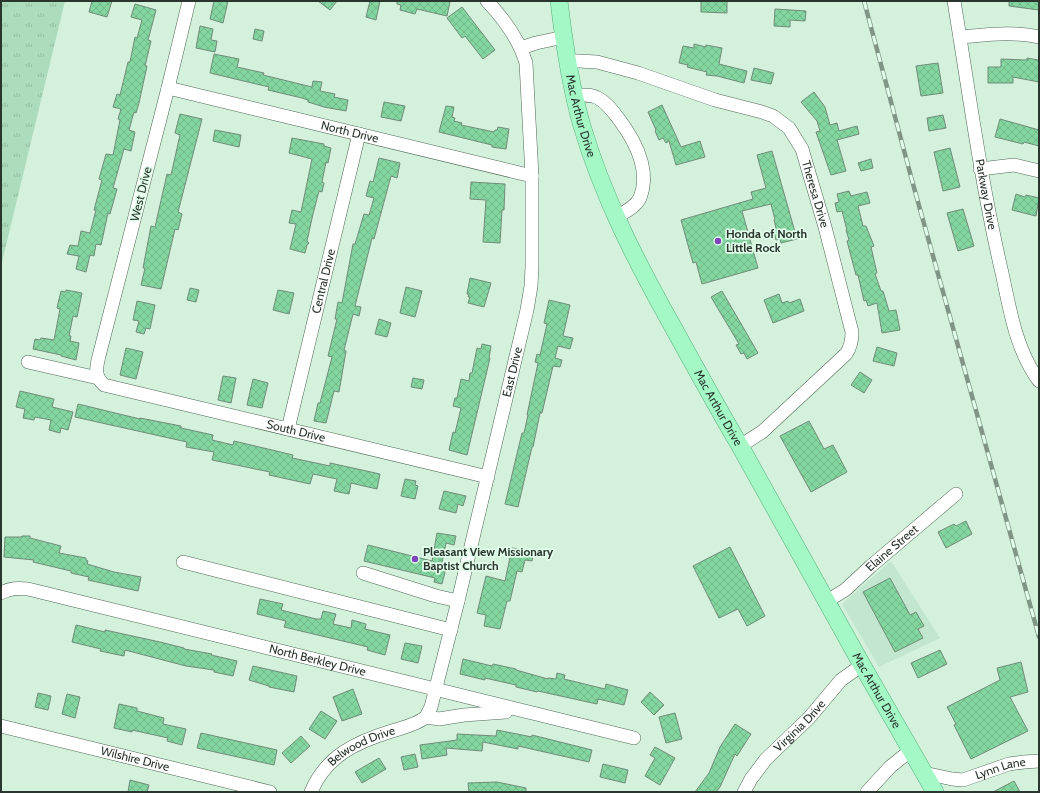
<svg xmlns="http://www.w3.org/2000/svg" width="1040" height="793" font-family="Cabin,sans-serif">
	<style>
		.built { fill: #c3e7ce }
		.park { fill: url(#park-tufts) }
		.building { fill: url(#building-cross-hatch); stroke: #718b79 }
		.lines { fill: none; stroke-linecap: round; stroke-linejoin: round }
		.minor-casing { stroke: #4e6755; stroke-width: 14 }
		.major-casing { stroke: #52b078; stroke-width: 18 }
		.minor { stroke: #fff; stroke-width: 13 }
		.major { stroke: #a4f8c6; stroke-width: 17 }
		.rail-casing { stroke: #819587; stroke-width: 4.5 }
		.rail { stroke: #e1feea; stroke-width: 3; stroke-dasharray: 9; stroke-linecap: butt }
		.poi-dot { fill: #8044ba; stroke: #e1feea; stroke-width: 1.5 }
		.labels { text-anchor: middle; stroke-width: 3.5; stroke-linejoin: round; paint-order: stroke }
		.street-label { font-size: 12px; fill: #2a352e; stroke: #e1feea }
		.poi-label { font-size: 12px; font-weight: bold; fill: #2a352e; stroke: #e1feea; text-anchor: start }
	</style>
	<defs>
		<pattern id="park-tufts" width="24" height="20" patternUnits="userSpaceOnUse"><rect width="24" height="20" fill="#acdcbb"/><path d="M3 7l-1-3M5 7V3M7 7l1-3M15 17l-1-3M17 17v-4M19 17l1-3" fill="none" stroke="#94bda1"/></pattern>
		<pattern id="building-cross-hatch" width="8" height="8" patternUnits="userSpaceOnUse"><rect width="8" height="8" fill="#83d6a0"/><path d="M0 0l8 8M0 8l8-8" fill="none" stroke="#71b88a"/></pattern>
	</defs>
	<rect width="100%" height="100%" fill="#d4f1dc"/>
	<path class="built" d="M891 561 940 638 879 667 842 604Z"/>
	<path class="park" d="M1 1H65L1 266Z"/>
	<g class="building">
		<path d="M92 1H112L107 17 89 12Z"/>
		<path d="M214 1H228L223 23 210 19Z"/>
		<path d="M318 1H337L330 10Z"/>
		<path d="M370 1H380L376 20 366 17Z"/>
		<path d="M397 1H444L450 2 447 16 417 9 415 14 400 10 401 5 397 4Z"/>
		<path d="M701 1H727V13L701 12Z"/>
		<path d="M1009 1H1039V10L1009 6Z"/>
		<path d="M135 4 156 10 148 40 151 41 145 66H147L139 103 136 113 134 112 129 130 135 132 131 151 124 149 113 188 117 189 110 214 108 213 101 245 96 244 94 256 90 255 86 272 76 269 79 256 67 254 70 245 78 246 81 231 90 233 96 210H94L102 180 99 179 106 154 113 155 120 120 118 119 121 109 113 107 117 94 120 95 128 62H130L135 37 137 38 142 20 131 17Z"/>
		<path d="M462 7 495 50 483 59 465 36 462 38 447 18Z"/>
		<path d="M775 9 806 11 805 21 790 20V27L774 26Z"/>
		<path d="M200 26 213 29 211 40 217 41 215 52 196 48Z"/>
		<path d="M255 29 264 31 262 41 253 39Z"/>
		<path d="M694 44 706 47V45L722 48 719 64 747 71 744 83 717 76 706 75 707 72 687 67 688 65 679 63 683 46 694 48Z"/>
		<path d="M214 54 239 59 237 67 264 73 263 75 312 87 313 81 322 82 320 91 335 94 334 97 348 100 346 111 324 107 308 102V100L302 98 268 90 269 87 210 73Z"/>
		<path d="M1027 58 1038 60 1039 62V82L1013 77V83H988V67H1001V59L1027 60Z"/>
		<path d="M938 63 943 93 921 96 916 66Z"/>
		<path d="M754 68 774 73 771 84 751 80Z"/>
		<path d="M814 92 825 107 830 125 837 123 839 131 857 126 859 134 837 140 846 171 831 175 816 132 820 131 817 121 801 102Z"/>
		<path d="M384 102 405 106 401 121 381 117Z"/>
		<path d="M662 105 681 147 700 141 705 157 676 165 669 141 666 143 663 138 659 140 655 131 656 130 648 112Z"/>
		<path d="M446 106 454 107 452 117 455 118 454 121 462 123 461 125 494 132 495 130H497L498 127 509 129 506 149 492 147V145L439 132Z"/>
		<path d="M180 114 202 119 178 212 182 214 178 230 175 229 161 289 141 285 145 268H143L151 226 155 227 167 174 171 175 180 135 175 133Z"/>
		<path d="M943 115 946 128 929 131 927 118Z"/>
		<path d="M1000 119 1039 130V146L1024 142 1023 144 995 137Z"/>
		<path d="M215 130 241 135 239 147 213 141Z"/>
		<path d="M292 138 324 144V146L331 148 328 163 326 162 322 182 324 183 322 192 319 191 313 214 307 241 309 243 307 245 305 253 290 249 296 224 289 223 292 210 301 212 312 159 289 153Z"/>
		<path d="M950 148 960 187 943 191 934 152Z"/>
		<path d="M772 151 797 239 781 243 780 239 776 240 773 229 776 228 774 220H775L771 204 742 211 758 268 702 284 696 262 693 263 681 220 753 199 751 192 766 188 757 155Z"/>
		<path d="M379 158 400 163 397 178 391 176 374 239 372 238 355 306 361 307 359 316 353 314 344 350 346 351 339 392 334 391 326 423 314 421 318 403H320L332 357 328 356 337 319H335L338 302 342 303 353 244H355L364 214 369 215 374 198 366 196 370 181 373 182Z"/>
		<path d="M871 159 873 168 861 171 858 163Z"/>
		<path d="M471 182 505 184 504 210H502L500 243 483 242 486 200 470 199Z"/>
		<path d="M849 191 851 196 867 192 870 203 858 206 863 226H866L874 246 871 247 877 273 875 274 881 291H883L889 311 896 310 900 330 882 333 877 303 868 306 866 300 864 301 858 275H856L847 241 849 240 846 230H847L842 211 837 212 835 203 839 202 837 194Z"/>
		<path d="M1016 194 1025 197 1026 195 1039 198 1036 216 1012 210Z"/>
		<path d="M963 209 974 246 958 251 947 213Z"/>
		<path d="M470 278 491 283 484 307 468 303 470 297H468L469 294H467Z"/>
		<path d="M406 287 422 291 415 317 400 313Z"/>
		<path d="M190 288 199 290 196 302 187 300Z"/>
		<path d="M66 290 82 293 77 317 73 316 69 336H71L70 341 79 343 76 360 61 356V355L33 349 35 339 40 340 41 338 54 340 60 309 57 308 61 291 65 292Z"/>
		<path d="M278 290 294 293 289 314 273 310Z"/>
		<path d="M722 291 758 353 747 359 744 353 741 354 736 345 739 344 711 297Z"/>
		<path d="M779 294 782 303 788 301 789 303 800 299 804 311 773 323 764 300Z"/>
		<path d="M549 300 570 305 563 336 573 338 570 349 558 346 555 358 562 360 560 367 553 366 542 413H540L533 447H532L518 507 505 504 522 433H524L528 415H527L538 363 535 362 537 354 540 355 547 324 544 323Z"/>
		<path d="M137 301 155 305 150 329 146 328 144 334 136 332 139 321 133 320Z"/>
		<path d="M379 319 391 323 387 337 375 334Z"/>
		<path d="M482 344 491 346 489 358H490L467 455 449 450 453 432 455 433 461 408 453 406 455 398H457L461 379 469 381 470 373H472L477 348 481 349Z"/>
		<path d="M877 347 897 353 894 366 873 361Z"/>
		<path d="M126 348 143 352 136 379 120 375Z"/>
		<path d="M860 372 872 380 864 393 851 385Z"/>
		<path d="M223 376 236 378 231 403 218 400Z"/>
		<path d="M413 378 424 380 422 389 411 387Z"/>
		<path d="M253 379 268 383 262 408 247 405Z"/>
		<path d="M20 391 54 399 52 407 73 412 68 430 61 428 60 433 49 430 51 420 35 417 34 420 23 418 25 409 16 407Z"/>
		<path d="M78 404 140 419V418L181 426V428L213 435 212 440 233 445 234 441 293 455 292 458 330 466V463L380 474 377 489 351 483 349 494 334 491 337 479 313 474 310 484 269 475 270 472 212 460 214 452 186 447 187 442 75 417Z"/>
		<path d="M809 421 824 449 833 445 847 472 811 492 780 436Z"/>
		<path d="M405 479 416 481 415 485 418 486 415 499 401 496Z"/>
		<path d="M444 491 466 496 463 506 458 504 456 513 439 509Z"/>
		<path d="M966 521 972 534 946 548 938 532 954 524 956 526Z"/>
		<path d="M437 533 456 536 454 545 446 543 442 563 447 564 442 584 434 582 435 578 364 561 368 545 432 561Z"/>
		<path d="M22 536H30V538L61 546 59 553 86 558V560L88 561 87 564 114 572 141 577 138 591 88 580 89 577 71 573V571L33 562 34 560 4 557 5 537H22Z"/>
		<path d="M730 547 765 616 747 626 738 609 719 618 693 566Z"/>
		<path d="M512 548 534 552 532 561 525 560 522 572 517 571 510 601H507L500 629 484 626 486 615 477 613 486 576 505 581Z"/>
		<path d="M890 578 910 615 916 612 924 626 918 629 923 638 895 652 863 592Z"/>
		<path d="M260 599 283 604 281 610 316 619H321L323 611 336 614 333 624 351 628 352 620 366 624 365 629 390 635 385 655 367 650 368 647 284 627 286 621 257 614Z"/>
		<path d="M76 625 105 632V630L160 642 184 648V649L212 654 211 655 237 661 233 676 214 672V670L186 666 125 650 124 656 100 651 101 649 72 642Z"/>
		<path d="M405 643 422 646 418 663 401 659Z"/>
		<path d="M940 650 947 664 918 678 911 663Z"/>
		<path d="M463 659 492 666 493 664 516 669V670L548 679V678L556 679 557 673 565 675 564 679 605 689 606 684 628 690 624 705 598 699 597 704 538 691 537 692 516 687V685L485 678V680L460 674Z"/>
		<path d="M1021 662 1028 692 1010 697 1028 731 971 759 954 725 956 724 947 707 1000 680 997 668Z"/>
		<path d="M253 666 297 676 294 692 269 687V686L249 680Z"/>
		<path d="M353 689 362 714 342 721 333 697Z"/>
		<path d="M650 692 664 705 654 715 641 702Z"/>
		<path d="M38 693 51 696 48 710 35 707Z"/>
		<path d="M67 694 80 697 75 718 62 714Z"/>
		<path d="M119 704 137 708V711L164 718 163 724 186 729 182 745 167 741 168 738 132 730V732L114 728Z"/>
		<path d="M321 711 337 721 325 739 309 729Z"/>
		<path d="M675 713 682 739 666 743 659 717Z"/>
		<path d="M735 724 751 734 737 756 735 754 720 787 716 792H695L709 773 720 747Z"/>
		<path d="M497 730 532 737V735L592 750 589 762 518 746V749L483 742 482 751 446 748 447 755 422 759 420 745 457 740V734L496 736Z"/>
		<path d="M201 733 277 750 274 765 197 748Z"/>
		<path d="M301 736 310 746 291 763 282 753Z"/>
		<path d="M655 747 675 758 660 785 645 776 655 758 650 755Z"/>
		<path d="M415 754 418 767 404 770 401 757Z"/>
		<path d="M379 758 386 769 362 783 355 772Z"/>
		<path d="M603 764 628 770 625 783 600 777Z"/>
		<path d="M130 780 149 785 147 792H128Z"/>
		<path d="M1014 781 1020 792H993Z"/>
		<path d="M497 782 526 788V792H469L468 783Z"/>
	</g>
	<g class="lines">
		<g class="minor-casing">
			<g id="minor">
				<path id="s1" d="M189 1 168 88 99 356C96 369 94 375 104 385L488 477"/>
				<path id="s2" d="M954 1C969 92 981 183 1002 273 1010 310 1016 350 1039 381"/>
				<path d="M960 37C986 35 1013 31 1039 37"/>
				<path d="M521 48 536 43 564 37"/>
				<path id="s3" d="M567 61H578L597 62 638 73 715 100 762 112 773 116 789 128 802 149 825 227 852 332C852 341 851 347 846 354L762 432 740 446"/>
				<path id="s4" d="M168 88 532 176"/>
				<path d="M574 96C583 95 591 94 598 98 607 103 612 110 618 118 634 139 651 170 640 198 636 206 624 213 616 217"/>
				<path d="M980 169 1014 165 1039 171"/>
				<path d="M28 362 98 378"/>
				<path id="s5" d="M288 429 359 134"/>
				<path d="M183 562 451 630"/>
				<path d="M363 573 436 596 458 601"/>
				<path id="s6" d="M1 593C10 588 18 588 28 589L634 738"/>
				<path id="s7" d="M827 601 845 590 871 566 956 494"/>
				<path id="s8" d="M426 717 431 707 458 601 527 310 531 286 532 267V176L526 63C519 39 504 19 487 1"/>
				<path id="s9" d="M1 726 270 792"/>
				<path id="s10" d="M924 773 952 779 963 780 1009 764 1024 762 1039 761"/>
				<path id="s11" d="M311 792C326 756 356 742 392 731 404 727 416 725 426 717L439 719 464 715 506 712"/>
				<path id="s12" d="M744 792 751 779 766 759 809 718 841 680 862 665"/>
				<path d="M867 792 890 767 911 750"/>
			</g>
		</g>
		<g class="major-casing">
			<g id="major">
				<path id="s13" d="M559 1C564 43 570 85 582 126 603 197 637 263 673 327 695 367 717 407 740 446L862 665 935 792"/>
			</g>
		</g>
		<use href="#minor" class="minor"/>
		<use href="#major" class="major"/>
		<g class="rail-casing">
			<path id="rail" d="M864 1 913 184 1039 637"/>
		</g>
		<use href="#rail" class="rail"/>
	</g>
	<g class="poi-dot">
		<circle cx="718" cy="241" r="4"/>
		<circle cx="415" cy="559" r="4"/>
	</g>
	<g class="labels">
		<g class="street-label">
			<text dy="4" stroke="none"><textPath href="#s13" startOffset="117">Mac Arthur Drive</textPath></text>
			<text dy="4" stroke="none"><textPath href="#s4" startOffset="187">North Drive</textPath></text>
			<text transform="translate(141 194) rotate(-76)" y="4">West Drive</text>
			<text dy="4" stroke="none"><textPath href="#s3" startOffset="306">Theresa Drive</textPath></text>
			<text dy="4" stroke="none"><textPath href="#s2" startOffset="196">Parkway Drive</textPath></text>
			<text dy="4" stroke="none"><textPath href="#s5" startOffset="152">Central Drive</textPath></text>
			<text dy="4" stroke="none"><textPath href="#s8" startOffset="356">East Drive</textPath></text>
			<text dy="4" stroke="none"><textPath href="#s13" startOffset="441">Mac Arthur Drive</textPath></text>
			<text dy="4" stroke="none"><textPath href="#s1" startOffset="595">South Drive</textPath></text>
			<text dy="4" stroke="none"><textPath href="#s7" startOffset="84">Elaine Street</textPath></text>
			<text dy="4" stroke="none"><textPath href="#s6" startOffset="326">North Berkley Drive</textPath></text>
			<text dy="4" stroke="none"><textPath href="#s13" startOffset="765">Mac Arthur Drive</textPath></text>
			<text dy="4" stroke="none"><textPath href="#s12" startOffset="87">Virginia Drive</textPath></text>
			<text dy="4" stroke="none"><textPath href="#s11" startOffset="71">Belwood Drive</textPath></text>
			<text dy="4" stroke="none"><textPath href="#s9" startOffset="138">Wilshire Drive</textPath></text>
			<text dy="4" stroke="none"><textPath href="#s10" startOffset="79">Lynn Lane</textPath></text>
		</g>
		<g class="poi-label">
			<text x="726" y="238">Honda of North<tspan x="726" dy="14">Little Rock</tspan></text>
			<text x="423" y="556">Pleasant View Missionary<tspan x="423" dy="14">Baptist Church</tspan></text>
		</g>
	</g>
	<rect width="1040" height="793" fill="none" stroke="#2a352e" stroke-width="4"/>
</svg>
